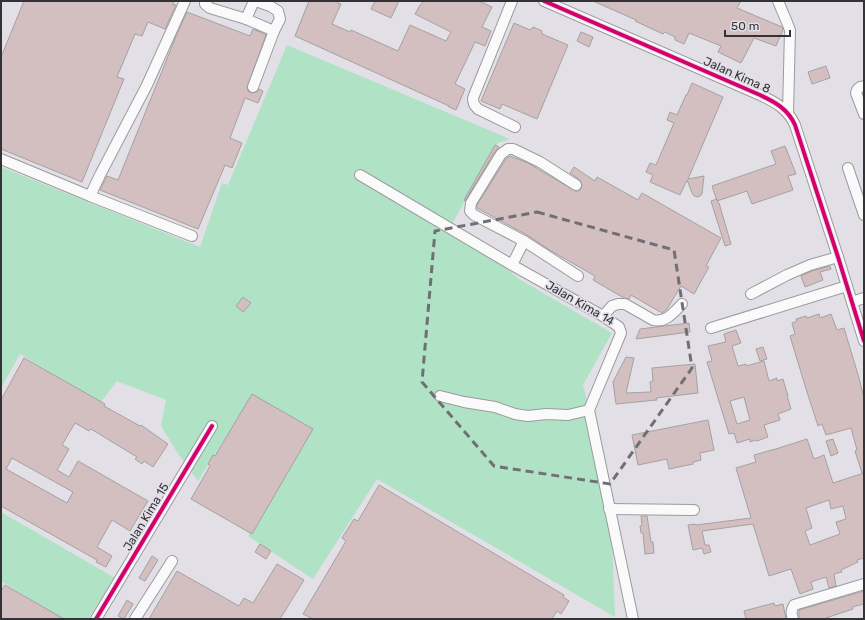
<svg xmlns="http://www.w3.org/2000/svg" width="865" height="620" font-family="Rubik,sans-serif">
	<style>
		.green { fill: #b0e2c6 }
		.building { fill: #d3bfc0; stroke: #a4a1a3; fill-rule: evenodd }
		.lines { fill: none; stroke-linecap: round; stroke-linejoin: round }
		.minor-casing { stroke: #9b9a9e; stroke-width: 12 }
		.minor { stroke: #fbfafb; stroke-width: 10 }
		.cycleway-casing { stroke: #e1dee8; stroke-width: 6 }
		.cycleway { stroke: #d6006c; stroke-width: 4 }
		.marked { fill: none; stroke: #706f74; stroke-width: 3; stroke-dasharray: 8 5; stroke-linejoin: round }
		.labels { text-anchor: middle; stroke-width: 3.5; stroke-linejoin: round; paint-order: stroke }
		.street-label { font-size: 12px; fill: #333236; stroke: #e1dee8 }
	</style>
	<rect width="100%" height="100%" fill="#e2e0e6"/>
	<g class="green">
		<path d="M287 45 510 139 498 143 452 224 519 279 612 333 583 385 610 491 615 617 377 479 313 579 248 536 310 435 251 397 198 481 177 452 161 426 166 400 117 381 100 403 20 354 1 388V167L200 247 222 183 228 185Z"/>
		<path d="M1 512 115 578 88 619H63L1 581Z"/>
	</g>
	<g class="building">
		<path d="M24 1H174L173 5H176L165 29 148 22 142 36 135 34 117 77 124 79 82 182 1 149V57Z"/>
		<path d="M309 1H338V3L341 4 332 24 350 32 351 30 398 51 410 25 446 41 451 32 415 14 420 5H421L423 1H479L492 7 482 27 491 31 485 46 475 42 455 84 465 89 456 110 449 107V106L295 36Z"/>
		<path d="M375 1H399L391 18 371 9Z"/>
		<path d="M593 1H741L737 8 782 27 783 30 776 46 754 38 741 63 718 52 721 46 689 33 684 44 675 40V37L665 32 663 34 635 21 636 20Z"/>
		<path d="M187 12 250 36 253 29 266 35 247 88 248 91 251 93 257 92 259 89 263 91 258 103 245 98 230 138 242 143 232 168 225 165 198 229 100 190 107 176 118 180 177 34Z"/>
		<path d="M514 23 530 30 533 27 542 31V34L568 45 537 119 502 104 500 109 481 101Z"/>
		<path d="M581 32 593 37 589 47 577 41Z"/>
		<path d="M826 66 830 78 812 84 808 72Z"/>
		<path d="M692 83 723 97 688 179 704 176 702 194 700 196 697 197 693 195 687 180 680 195 650 182 653 175 646 172 650 163 656 165 674 123 667 120 670 112 677 115 686 95H687Z"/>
		<path d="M495 145 499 147 495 151 465 201 464 200Z"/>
		<path d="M785 146 796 174 788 176 793 190 752 204 747 191 717 201 712 186 776 164 771 151Z"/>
		<path d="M510 156 528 163 575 191H579L581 189 582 185 580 180 570 173 574 167 595 181 597 177 638 200 642 193 721 238 706 266 709 267 694 294 681 286 667 309 662 313 631 295 629 299 624 298 593 280 595 276 548 249 527 235 477 208V205L506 159Z"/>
		<path d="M717 199 718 203H719L731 244 725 246 711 201Z"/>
		<path d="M830 266 831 269 820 272 823 280 805 287 801 276 812 271Z"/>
		<path d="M243 297 251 303 243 312 236 306Z"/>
		<path d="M819 314 820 318 831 314 837 330 844 328 859 378 864 398V473H862L855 451 857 450 851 428 826 435 822 424 818 426 807 392 790 336 795 334 792 323 797 321 796 319 806 316 807 318Z"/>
		<path d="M689 323 690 332 636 339 640 329Z"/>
		<path d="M736 330 741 343 732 346 738 366 746 364V366L764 361 769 381 777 378V381L783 379 788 396H787L791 409 778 414 780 420 764 425 768 437 757 441 756 440 750 442V439L737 443 734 433 729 434 707 362 712 361 708 346 726 342 724 334ZM744 397 750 420 737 424 730 401Z"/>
		<path d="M763 347 767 359 760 361 756 349Z"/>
		<path d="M626 357 634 358 626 393 651 392 650 382 653 381 652 368 695 364 698 393 656 398 657 400 616 404 613 382Z"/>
		<path d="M24 358 105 404 104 406 140 426 141 425 168 444 153 467 144 461 142 464 135 459 137 457 91 429 89 431 75 423 62 445 69 449 57 470 69 477 78 461 148 501 130 531 112 520 97 547 112 556 106 567 96 562 97 560 1 506V400ZM12 458 73 492 67 503 6 469Z"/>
		<path d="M252 394 313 429 252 534 191 499 210 466 208 464 213 455 215 456Z"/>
		<path d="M708 420 714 450 700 453 701 460 693 462V464L669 469 667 459 638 465 632 435Z"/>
		<path d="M807 439 814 459 824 455 833 483 864 473V558L857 560 858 562 841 570 842 572 834 574 836 586 829 588 826 577 811 582 813 589 800 594 791 569 769 576 753 524 702 531 705 545H709L711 552 704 554 702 548 693 550 688 525 695 524 696 525 751 518 736 468 756 462 754 455 779 448ZM829 500 831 509 843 506 846 519 836 522 840 534 810 545 805 531 812 528 806 508Z"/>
		<path d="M833 439 838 453 831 456 826 441Z"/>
		<path d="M379 485 564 595 563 597 569 601 561 614 557 611 552 619H313L303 614 346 541 342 538 354 519 358 521Z"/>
		<path d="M641 516H647L651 542H653L654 553 645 554 643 533H641L640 526H642Z"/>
		<path d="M260 544 271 551 266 559 255 552Z"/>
		<path d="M152 556 158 560 145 581 139 578Z"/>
		<path d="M277 564 304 580 280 619H149L177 571 239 606 244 598 253 603Z"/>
		<path d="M5 585 64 619H1V591Z"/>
		<path d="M864 591V604L852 607 853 609 823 619H799V610Z"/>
		<path d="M127 600 133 604 124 619 118 616Z"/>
		<path d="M774 603 775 606 783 604 786 619H746L744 611Z"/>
	</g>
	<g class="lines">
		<g class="minor-casing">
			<g id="minor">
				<path d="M205 1V4L210 8 246 19 274 31"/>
				<path d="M512 1 473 98C473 103 474 105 478 109L515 127"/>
				<path d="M544 1 760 95C775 102 788 109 795 125L838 257 864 341"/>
				<path d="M778 1 786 20 790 30 788 113"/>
				<path d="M246 19 254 1"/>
				<path d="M864 86 860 87 857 90 856 93 864 114"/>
				<path d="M253 87 274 31 280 19 278 11 270 6 256 1"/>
				<path d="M1 159 90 196 100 175 147 85 185 1"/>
				<path d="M848 168 864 215"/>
				<path d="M360 175 512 265 603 316 619 327 621 333 619 338 589 410 633 619"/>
				<path d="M90 196 192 236"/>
				<path d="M524 241 578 276"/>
				<path d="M512 265 524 241 474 215 470 211 471 203 501 154 508 149H513L540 162 576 185"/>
				<path d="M751 294 787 275 810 265 838 257"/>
				<path d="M852 302 864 298"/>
				<path d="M603 316 612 306 618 304H625L653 320C666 323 674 312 682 304"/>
				<path d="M711 328 847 286"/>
				<path d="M440 396 464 402 495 407 515 414 528 416 546 414 568 415 589 410"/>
				<path d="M609 509 694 510"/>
				<path d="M96 619 212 426"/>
				<path d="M135 619 172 561"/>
				<path d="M793 619C791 613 791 610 794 605L864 584"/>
			</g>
		</g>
		<use href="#minor" class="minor"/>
		<g class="cycleway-casing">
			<g id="cycleway">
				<path d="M544 1 760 95C775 102 788 109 795 125L838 257 864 341"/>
				<path d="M96 619 212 426"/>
			</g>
		</g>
		<use href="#cycleway" class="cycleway"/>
	</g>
	<path class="marked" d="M537 212 674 250 692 368 610 484 494 466 422 382 435 231Z"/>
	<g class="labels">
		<g class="street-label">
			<text transform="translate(737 75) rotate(24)" y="4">Jalan Kima 8</text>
			<text transform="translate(580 303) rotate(30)" y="4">Jalan Kima 14</text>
			<text transform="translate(146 517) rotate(-59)" y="4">Jalan Kima 15</text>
		</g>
	</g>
	<rect width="865" height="620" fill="none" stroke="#333236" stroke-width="4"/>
	<path d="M725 30v6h65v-6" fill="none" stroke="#333236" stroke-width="2"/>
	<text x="731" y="30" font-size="12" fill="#333236" stroke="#e1dee8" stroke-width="3" paint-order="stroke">50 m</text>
</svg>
